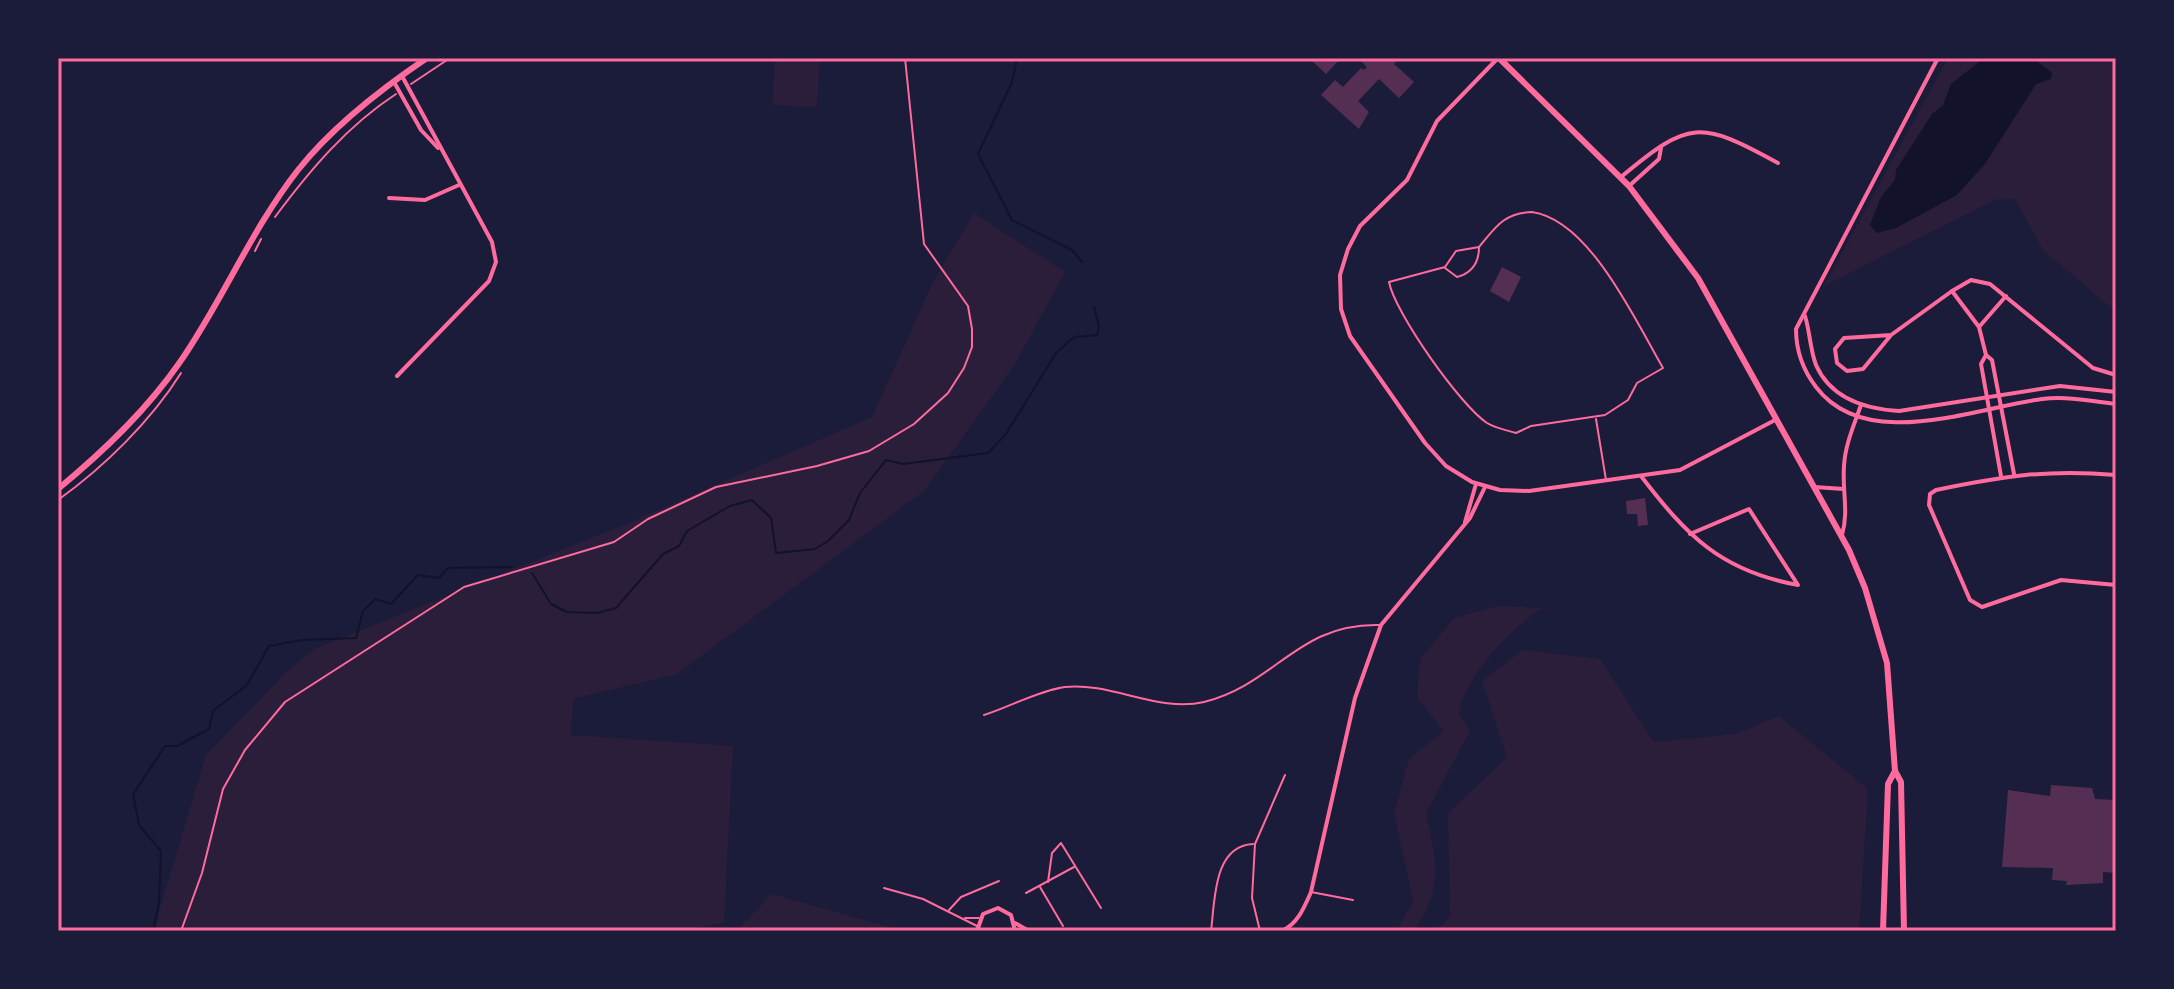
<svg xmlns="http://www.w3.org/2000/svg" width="2174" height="989" font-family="'Titillium Web',sans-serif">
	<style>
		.green { fill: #2a1e3b }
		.water { fill: #12122b }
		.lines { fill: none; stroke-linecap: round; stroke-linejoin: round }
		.stream { stroke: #12122b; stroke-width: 2 }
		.building { fill: #542f53 }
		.path { stroke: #ff6b9d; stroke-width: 2 }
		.service { stroke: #ff6b9d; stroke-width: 2 }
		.minor { stroke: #ff6b9d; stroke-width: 4 }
		.secondary { stroke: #ff6b9d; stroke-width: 6 }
		.primary { stroke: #ff6b9d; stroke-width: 6 }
		.neatline { fill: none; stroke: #ff6b9d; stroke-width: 3 }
	</style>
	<rect width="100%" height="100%" fill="#1b1b3a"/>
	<g class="green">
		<path d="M775 58H820L817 107 772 105Z"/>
		<path d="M1948 58H2116V312L2043 250 2015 199 1995 200 1824 286Z"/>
		<path d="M974 213 1065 272 1014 366 924 491 677 674 573 699 571 735 733 746 724 922 683 931H156L159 912 206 755 286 672 314 649 626 524 872 417 933 282Z"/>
		<path d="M1497 606 1542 608C1511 629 1465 676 1459 713L1470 731 1426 813C1437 865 1444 883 1415 931H1396L1413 902 1394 812 1409 759 1444 731 1417 698 1420 659 1454 618Z"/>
		<path d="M1523 650 1600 659 1654 742 1735 734 1779 716 1868 789 1859 931H1436L1450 916 1448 813 1507 757 1482 681Z"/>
		<path d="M772 894 904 931H736Z"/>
	</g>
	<path class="water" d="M1984 58H2033L2052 73 2051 79 2036 84 1985 164 1957 195 1896 228 1877 233 1870 225 1881 197 1895 180 1896 170 1932 114 1943 105 1951 84Z"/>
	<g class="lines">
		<g class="stream">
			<path d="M1017 58 1012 82 978 154 1012 220 1072 250 1082 262"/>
			<path d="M532 573 551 604 567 612 597 613 616 608 663 554 679 546 687 531 730 506 752 500 771 518 776 553 815 549 828 541 849 520 860 493 886 460 903 464 988 453 1006 434 1056 353 1074 337 1097 335 1099 327 1094 307"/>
			<path d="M153 931 159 903 161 851 139 825 133 794 165 746H177L209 729 213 711 247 685 269 646 302 640 356 638 363 611 375 599 391 604 418 575 439 578 448 568 512 567"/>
		</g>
	</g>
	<g class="building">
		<path d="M1309 58H1341L1326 74Z"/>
		<path d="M1358 58H1399L1394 64 1414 82 1399 98 1379 79 1358 101 1369 112 1359 129 1321 95 1335 80 1343 87 1361 68 1364 70 1367 67Z"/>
		<path d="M1502 267 1521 277 1509 302 1490 291Z"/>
		<path d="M1645 498 1648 525 1638 526 1637 514H1627L1626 501Z"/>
		<path d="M2051 785 2092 788 2095 799 2116 800V873L2103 872V883L2066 885 2067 881 2052 880 2053 868 2002 867 2008 790 2050 796Z"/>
	</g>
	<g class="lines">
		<g class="path">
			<path d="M411 84 450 58"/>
			<path d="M275 217C310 170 347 126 396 94"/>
			<path d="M255 251 261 239"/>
			<path d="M58 500C104 467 151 421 181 373"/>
			<path d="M181 931 202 873 223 789 245 750 285 702 464 587 614 542 648 519 716 487 817 466 869 451 914 424 948 393 964 368 972 347V329L968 306 924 244 905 58"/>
		</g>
		<g class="service">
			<path d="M1532 212C1590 220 1636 322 1663 368L1637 383 1628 400 1605 415 1531 426 1516 433C1506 430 1495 428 1487 423 1460 405 1395 313 1389 282L1445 267 1456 251 1479 247C1495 228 1503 213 1532 212Z"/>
			<path d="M1445 268 1457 277C1472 273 1479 263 1479 247"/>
			<path d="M1596 419 1606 480"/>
			<path d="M984 715C1009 707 1038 691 1065 687 1111 682 1159 713 1204 702 1276 684 1298 623 1379 625"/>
			<path d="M1048 882 1052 853 1061 843 1101 908"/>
			<path d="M1040 887 1063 926"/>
			<path d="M884 888 923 899 977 926"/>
			<path d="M1311 892 1353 900"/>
			<path d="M1026 893 1074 867"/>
			<path d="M949 910 961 897 999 881"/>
			<path d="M965 918H979"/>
			<path d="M1211 931C1215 901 1213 846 1253 844"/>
			<path d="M1260 931 1252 898 1255 844 1285 775"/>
		</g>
		<g class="minor">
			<path d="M1498 58 1437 121 1407 180 1360 226 1348 249 1340 275 1341 309 1350 336 1425 443 1446 466 1472 482 1500 490 1529 491 1680 470 1777 419"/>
			<path d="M1938 58 1796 329C1796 351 1803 370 1816 387 1866 453 1974 408 2042 399 2067 396 2092 401 2116 404"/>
			<path d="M394 82 421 130 438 148"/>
			<path d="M1621 177C1689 120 1700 120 1778 163"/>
			<path d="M1629 186 1659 159 1661 148"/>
			<path d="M389 198 425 200 459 185"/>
			<path d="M1805 316C1810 332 1810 349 1816 365 1831 399 1865 409 1899 411L2060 386 2116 392"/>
			<path d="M1979 327 2006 296"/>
			<path d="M1891 335 1863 369 1847 371 1837 363 1835 349 1844 338 1891 335 1952 291"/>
			<path d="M1986 355 1981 364 2001 476"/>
			<path d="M397 376 489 281 496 262 492 242 402 76"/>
			<path d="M2014 474 1992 360 1986 355 1979 327 1952 291 1971 280 1990 284 2093 368 2116 375"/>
			<path d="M2116 475C2048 469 2003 476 1936 490L1930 494 1929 505 1970 600 1982 607 2061 580 2116 585"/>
			<path d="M1641 476C1687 536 1721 571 1798 585L1749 509 1690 534"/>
			<path d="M1814 487 1844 489"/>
			<path d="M1465 522 1476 484"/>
			<path d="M1842 535C1849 511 1842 491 1844 466 1845 445 1854 425 1861 405"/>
			<path d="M1015 923 1029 931"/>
			<path d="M977 931 983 914 998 908 1011 915 1015 931"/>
			<path d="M1282 931C1298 923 1304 908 1311 892L1355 698 1381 625 1470 518 1485 487"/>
		</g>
		<path class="secondary" d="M58 489C104 451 146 411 180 362 223 300 251 230 298 170 333 126 381 89 427 58"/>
		<g class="primary">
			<path d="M1499 58 1629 186 1698 278 1849 550 1865 588 1887 663 1895 771 1901 782 1904 931"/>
			<path d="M1883 931 1888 784 1895 771"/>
		</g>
	</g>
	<rect width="2174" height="989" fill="none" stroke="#1b1b3a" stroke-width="120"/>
	<rect x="60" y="60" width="2054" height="869" class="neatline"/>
</svg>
